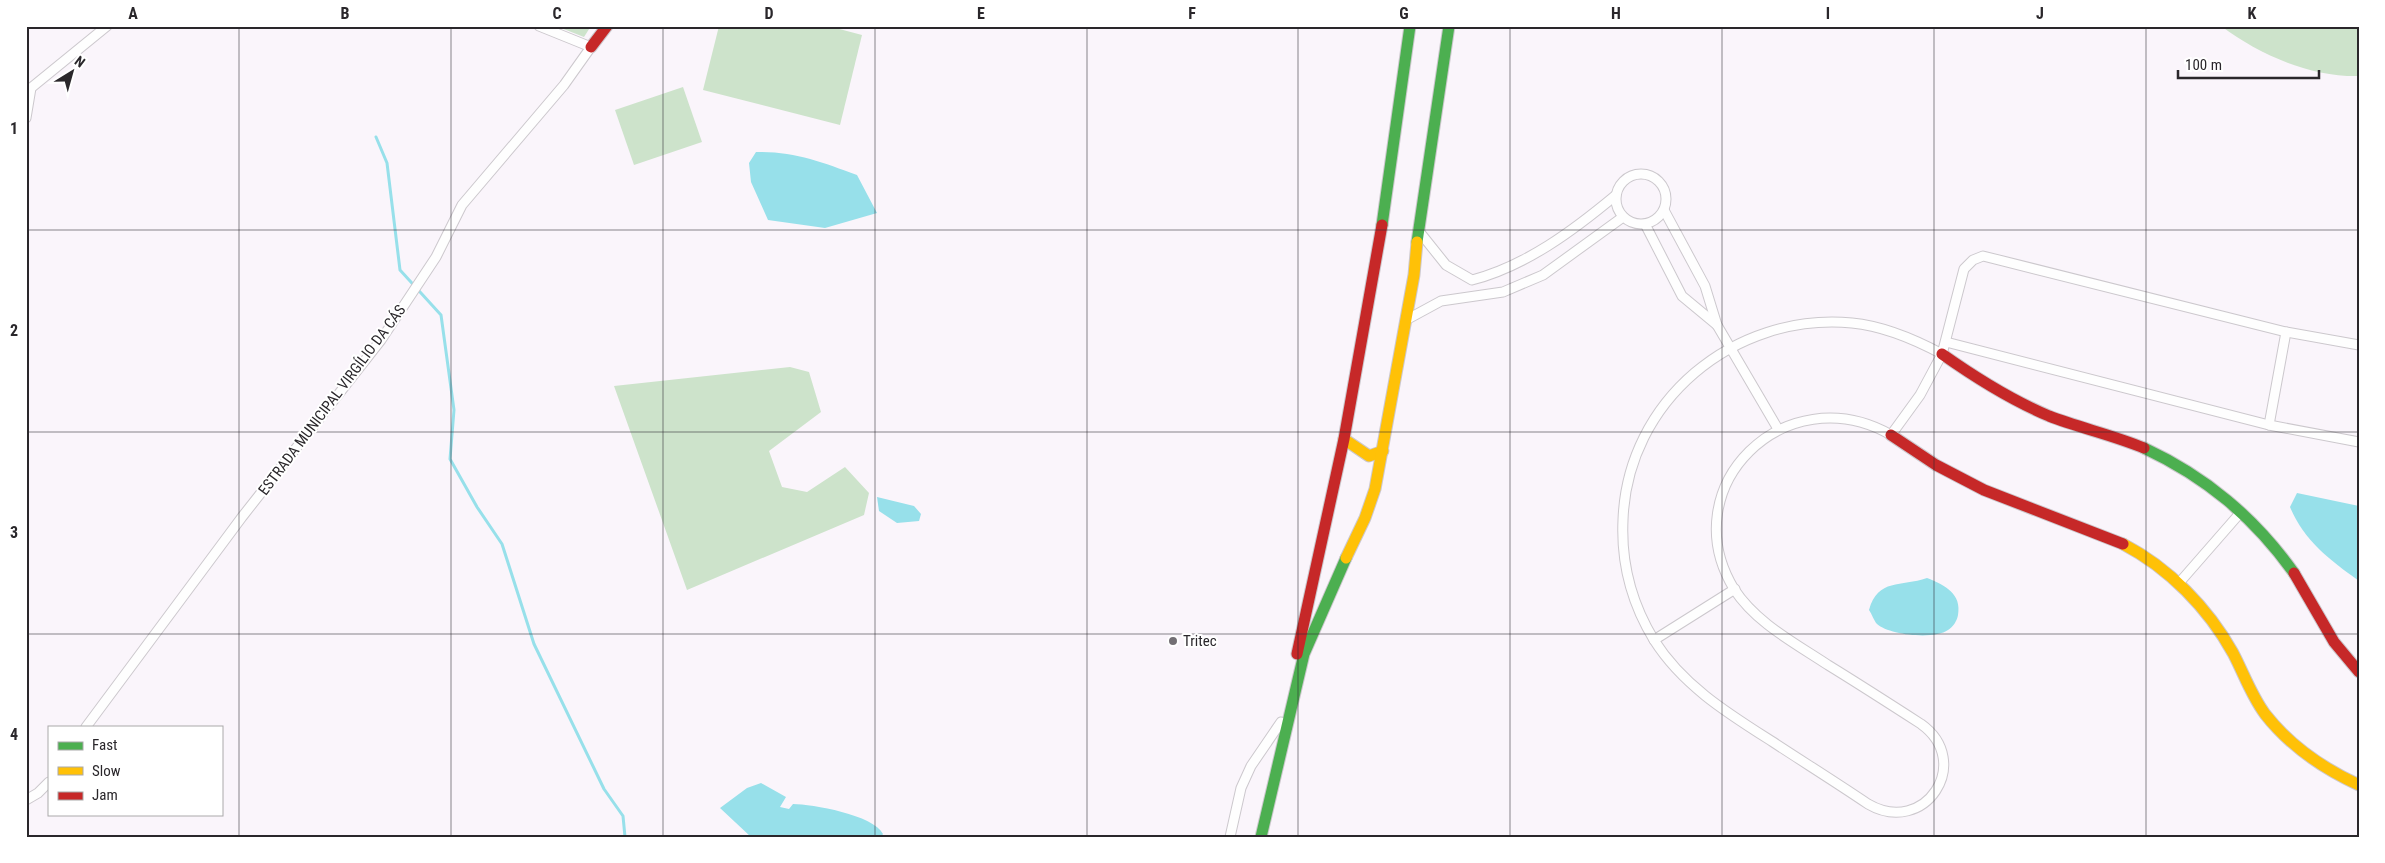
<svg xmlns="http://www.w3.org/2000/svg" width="2385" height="863" font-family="'Roboto Condensed',sans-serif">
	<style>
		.green { fill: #cde3cb }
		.water { fill: #97e0ea }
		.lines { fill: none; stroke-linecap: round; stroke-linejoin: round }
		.stream { stroke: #97e0ea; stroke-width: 3 }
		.street-casing { stroke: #ccc8cd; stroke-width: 11 }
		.fast-casing { stroke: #ccc8cd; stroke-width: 13 }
		.slow-casing { stroke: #ccc8cd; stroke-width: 13 }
		.jam-casing { stroke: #ccc8cd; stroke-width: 13 }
		.street { stroke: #fefefe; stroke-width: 9 }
		.fast { stroke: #4caf50; stroke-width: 11 }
		.slow { stroke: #ffc107; stroke-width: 11 }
		.jam { stroke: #c62828; stroke-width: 11 }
		.grid { fill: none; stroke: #2a272b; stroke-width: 1; stroke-opacity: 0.55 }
		.poi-dot { fill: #736f74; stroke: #fff; stroke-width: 2 }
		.labels { text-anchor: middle; stroke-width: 4; stroke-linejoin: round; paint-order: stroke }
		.street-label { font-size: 15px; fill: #2a272b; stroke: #fff }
		.poi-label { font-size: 15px; fill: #2a272b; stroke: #fff; text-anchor: start }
		.neatline { fill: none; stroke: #2a272b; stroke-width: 2 }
		.grid-label { font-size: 16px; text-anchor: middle; font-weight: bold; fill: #2a272b }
	</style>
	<rect width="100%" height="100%" fill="#faf5fb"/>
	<g class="green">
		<path d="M556 26H591L584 37Z"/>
		<path d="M719 26H828L862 35 840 125 703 90Z"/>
		<path d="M2221 26H2359V76C2310 77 2260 55 2221 26Z"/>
		<path d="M683 87 702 142 634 165 615 110Z"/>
		<path d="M790 367 809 372 821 412 769 451 782 487 807 492 845 467 869 493 864 515 687 590 614 386Z"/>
	</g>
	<g class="water">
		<path d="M756 152C794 151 822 162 857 175L877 213 825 228 768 220 751 182 749 163Z"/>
		<path d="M2297 493 2359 506V581C2330 560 2304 541 2290 507Z"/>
		<path d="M877 497 914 506 921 514 919 521 897 523 879 511Z"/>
		<path d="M1927 578C1945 585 1962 594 1958 615 1957 621 1953 627 1948 630 1934 640 1889 635 1877 624 1874 621 1872 614 1869 610 1878 578 1901 587 1927 578Z"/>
		<path d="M761 783 786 797 780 807 789 809 793 804C812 804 874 815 883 834L881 837H751L720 808 747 788Z"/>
	</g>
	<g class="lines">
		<path class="stream" d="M376 137 387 163 400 270 441 315 454 410 450 459 477 507 502 544 534 644 604 789 623 816 625 837"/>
		<g class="street-casing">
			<g id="street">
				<path d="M26 92 107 26"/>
				<path d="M26 118 31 88"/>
				<circle cx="1641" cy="199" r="25"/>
				<path d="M1664 210 1705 286 1717 325 1778 429"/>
				<path d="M1645 224 1682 296 1717 325"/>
				<path d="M1418 230 1446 265 1472 280C1526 266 1574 230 1616 195"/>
				<path d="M1406 320 1441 301 1503 292 1543 275 1623 217"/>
				<path d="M1946 342 2269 425 2359 442"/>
				<path d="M1942 354C1914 339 1884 326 1852 323 1734 312 1627 401 1623 520 1621 562 1632 604 1654 640 1683 686 1729 714 1773 742 1805 763 1837 783 1868 804 1925 837 1974 762 1921 724 1890 704 1859 684 1828 665 1795 643 1756 623 1734 589 1672 487 1785 375 1891 435L1920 395 1942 354 1964 269 1973 260 1983 256 2286 332 2359 345"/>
				<path d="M2269 425 2286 332"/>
				<path d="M2179 583 2241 512"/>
				<path d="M1654 640 1735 589"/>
				<path d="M86 727 242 517 381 340 436 257 462 205 564 85 591 47 539 26"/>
				<path d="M26 800 38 793 49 782"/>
				<path d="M1230 837 1241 788 1251 766 1281 722"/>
			</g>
		</g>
		<g class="fast-casing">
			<g id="fast">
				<path d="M1382 225 1410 26"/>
				<path d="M1417 242 1449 26"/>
				<path d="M2144 448C2206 477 2254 517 2294 573"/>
				<path d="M1261 837 1304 654 1346 558"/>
			</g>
		</g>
		<g class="slow-casing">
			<g id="slow">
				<path d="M1344 439 1369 456 1383 451"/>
				<path d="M2123 544C2169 568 2208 608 2233 653 2244 674 2251 695 2265 714 2290 746 2322 768 2359 785"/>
				<path d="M1346 558 1365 518 1375 489 1414 275 1417 242"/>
			</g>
		</g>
		<g class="jam-casing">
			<g id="jam">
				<path d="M591 47 607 26"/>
				<path d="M1942 354C1976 378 2011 400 2049 416 2080 428 2113 435 2144 448"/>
				<path d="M1891 435 1936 465 1984 490 2123 544"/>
				<path d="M2294 573 2334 642 2359 672"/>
				<path d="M1297 654 1344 439 1382 225"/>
			</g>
		</g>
		<use href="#street" class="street"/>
		<use href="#fast" class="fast"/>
		<use href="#slow" class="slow"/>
		<use href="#jam" class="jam"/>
	</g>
	<path class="grid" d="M239 26V837M451 26V837M663 26V837M875 26V837M1087 26V837M1298 26V837M1510 26V837M1722 26V837M1934 26V837M2146 26V837M26 230H2359M26 432H2359M26 634H2359"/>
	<circle class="poi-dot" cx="1173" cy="641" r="5"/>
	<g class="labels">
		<g class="street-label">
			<text transform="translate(332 400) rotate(-53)" y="5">ESTRADA MUNICIPAL VIRGÍLIO DA CÁS</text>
		</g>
		<g class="poi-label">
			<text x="1183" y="646">Tritec</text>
		</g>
	</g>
	<rect width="2385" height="863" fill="none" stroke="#ffffff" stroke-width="55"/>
	<rect x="48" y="726" width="175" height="90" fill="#ffffff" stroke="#aaa9aa"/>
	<rect x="58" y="742" width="25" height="8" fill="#4caf50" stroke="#aaa9aa"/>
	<text x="92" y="750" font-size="15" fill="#2a272b">Fast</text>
	<rect x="58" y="767" width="25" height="8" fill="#ffc107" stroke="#aaa9aa"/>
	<text x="92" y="776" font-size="15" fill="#2a272b">Slow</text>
	<rect x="58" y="792" width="25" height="8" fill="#c62828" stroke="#aaa9aa"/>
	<text x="92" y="800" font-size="15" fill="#2a272b">Jam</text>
	<g transform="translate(72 72) rotate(37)" stroke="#ffffff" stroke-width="4" paint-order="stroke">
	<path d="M0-4L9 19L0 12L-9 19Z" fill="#2a272b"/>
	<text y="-8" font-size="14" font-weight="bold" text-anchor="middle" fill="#2a272b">N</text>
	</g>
	<path d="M2178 70v8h141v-8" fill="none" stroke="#2a272b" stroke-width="2.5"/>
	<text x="2185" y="70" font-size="15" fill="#2a272b" stroke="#ffffff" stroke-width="4" paint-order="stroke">100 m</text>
	<rect x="28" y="28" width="2330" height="808" class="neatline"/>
	<g class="grid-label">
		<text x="133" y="19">A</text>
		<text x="345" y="19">B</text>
		<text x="557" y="19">C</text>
		<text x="769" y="19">D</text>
		<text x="981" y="19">E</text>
		<text x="1192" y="19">F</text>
		<text x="1404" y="19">G</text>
		<text x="1616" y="19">H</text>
		<text x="1828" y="19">I</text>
		<text x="2040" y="19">J</text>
		<text x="2252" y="19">K</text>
		<text x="14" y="134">1</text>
		<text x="14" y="336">2</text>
		<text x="14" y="538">3</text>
		<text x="14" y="740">4</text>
	</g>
</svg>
